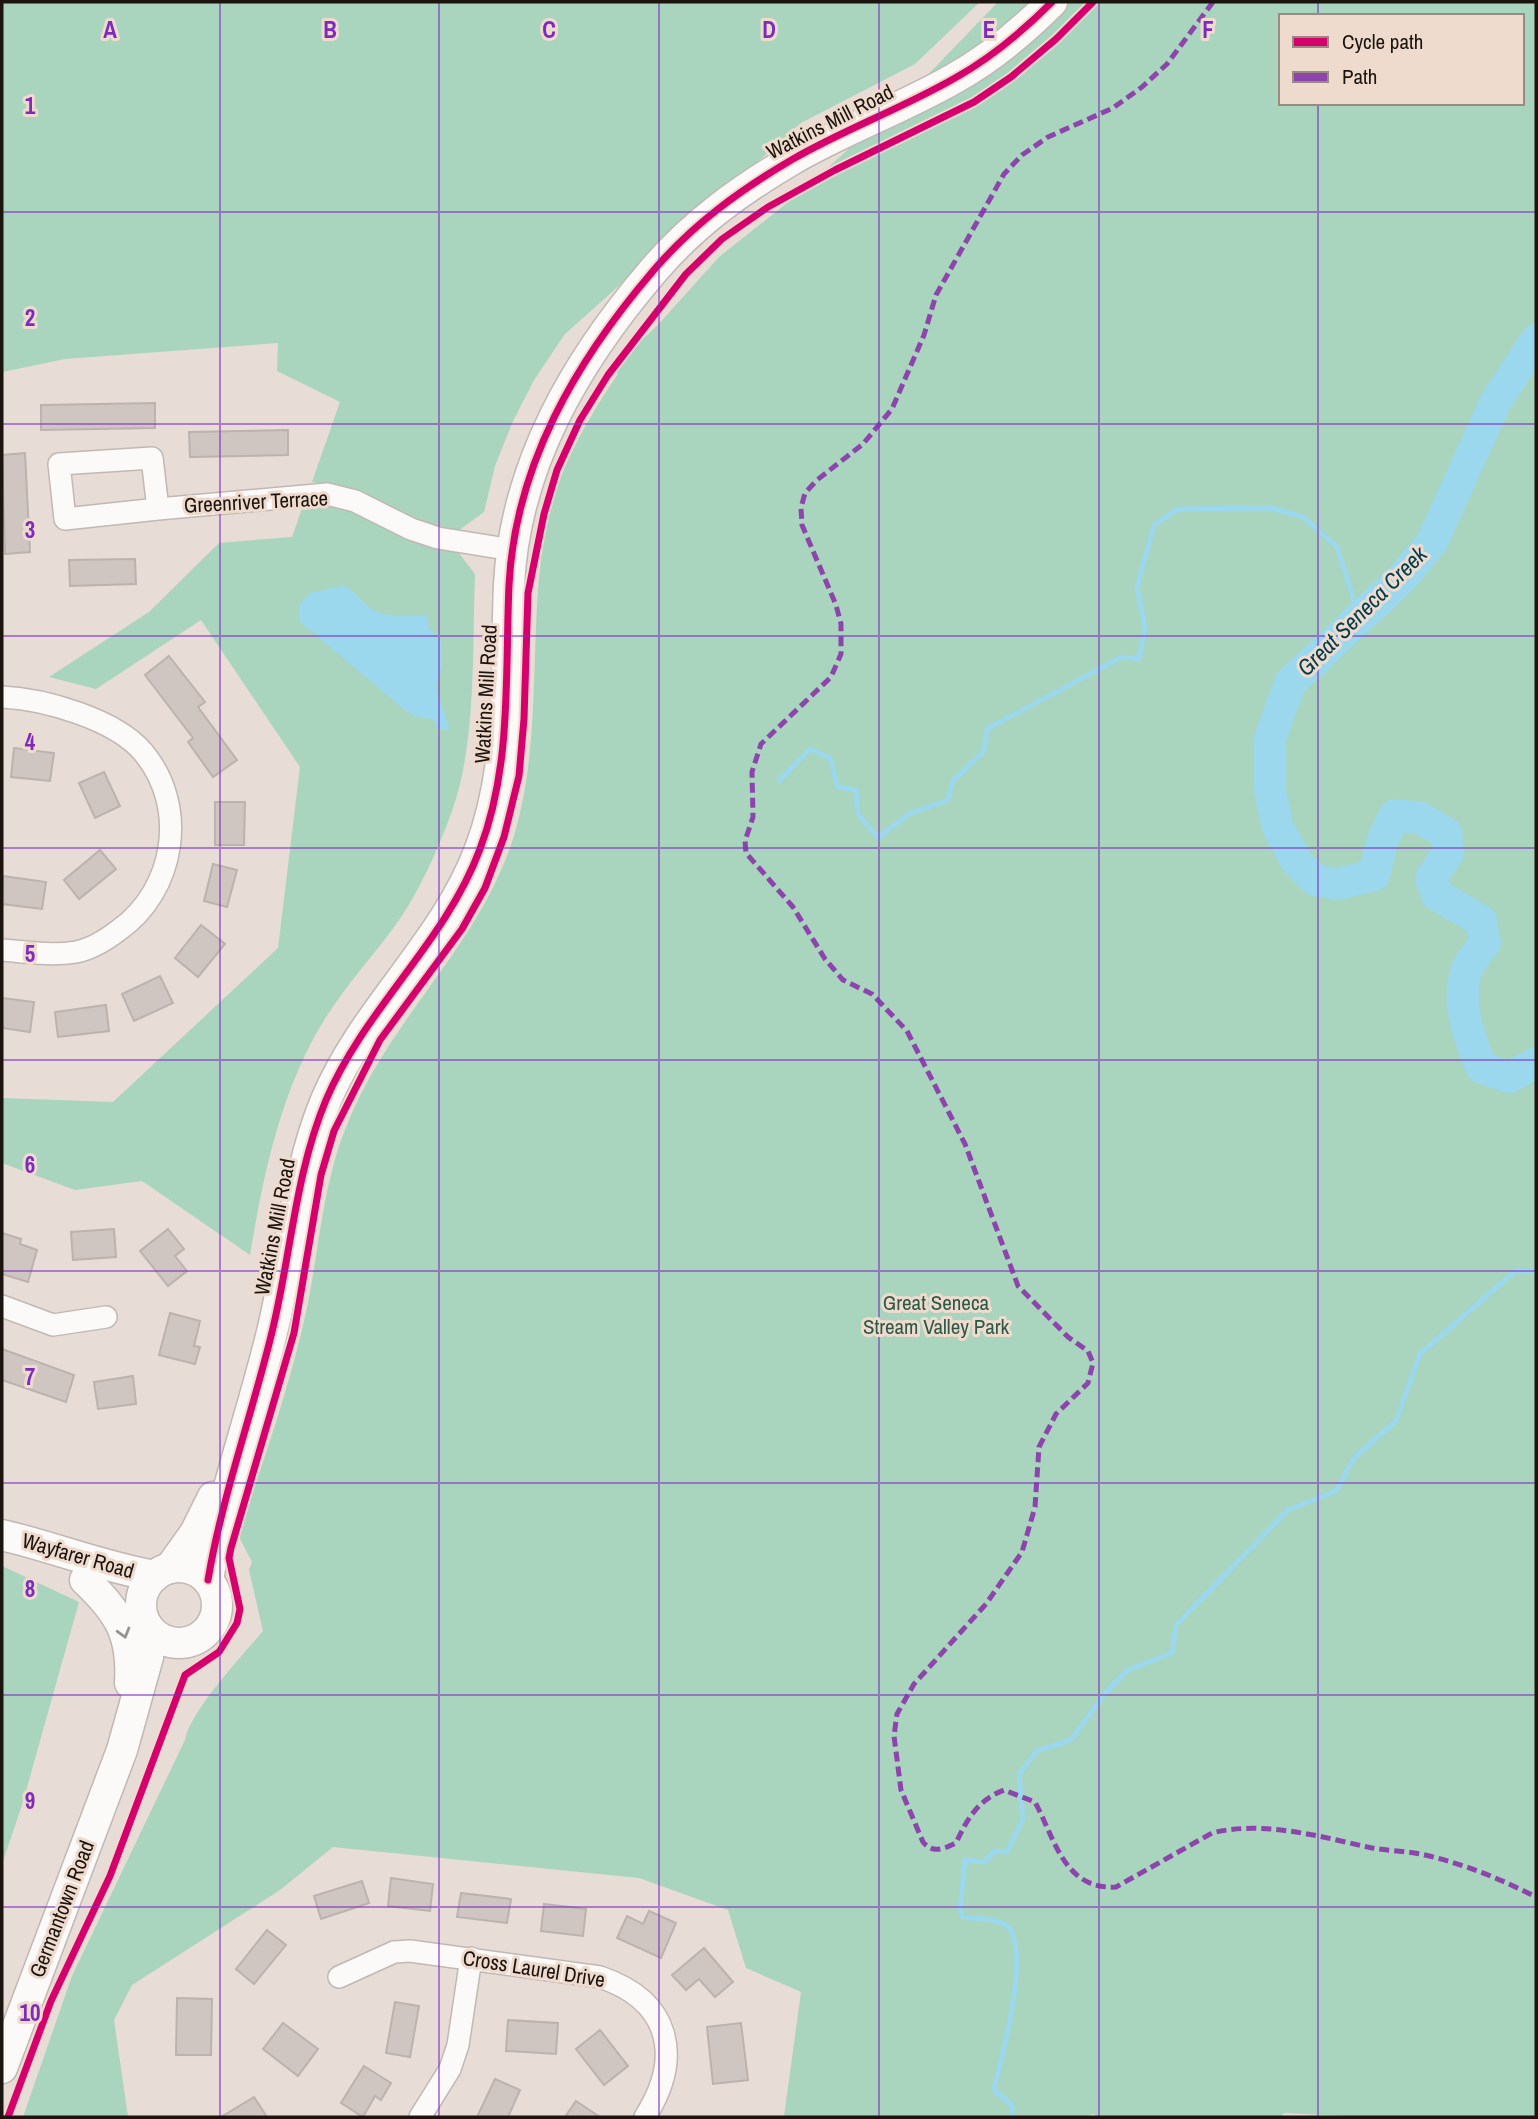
<svg xmlns="http://www.w3.org/2000/svg" width="1538" height="2119" font-family="'Archivo Narrow',sans-serif">
	<style>
		.green { fill: #a9d4bd; fill-rule: evenodd }
		.water { fill: #9bd8ee }
		.lines { fill: none; stroke-linecap: round; stroke-linejoin: round }
		.stream { stroke: #9bd8ee; stroke-width: 5 }
		.river { stroke: #9bd8ee; stroke-width: 32 }
		.building { fill: #cfc6c2; stroke: #bcb2ae; stroke-width: 2 }
		.street-casing { stroke: #c1b8b4; stroke-width: 24 }
		.secondary-casing { stroke: #c1b8b4; stroke-width: 33 }
		.street { stroke: #fbfaf9; stroke-width: 21 }
		.secondary { stroke: #fbfaf9; stroke-width: 30 }
		.quiet { stroke: #8e44ad; stroke-width: 5; stroke-dasharray: 10 5; stroke-linecap: butt }
		.cycleway-casing { stroke: #efdbce; stroke-width: 11 }
		.cycleway { stroke: #d6006c; stroke-width: 7 }
		.oneway { stroke: #969290 }
		.grid { fill: none; stroke: #7b2cbf; stroke-width: 2; stroke-opacity: 0.55 }
		.labels { text-anchor: middle; stroke-width: 6; stroke-linejoin: round; paint-order: stroke }
		.street-label { font-size: 21px; fill: #1b140f; stroke: #efdbce }
		.park-label { font-size: 21px; fill: #2a5a47; stroke: #efdbce }
		.water-label { font-size: 23px; font-style: italic; fill: #023d4e; stroke: #efdbce }
		.grid-label { font-size: 23px; text-anchor: middle; font-weight: bold; fill: #7b2cbf; stroke: #efdbce; stroke-width: 6; stroke-linejoin: round; paint-order: stroke }
	</style>
	<rect width="100%" height="100%" fill="#e7dcd6"/>
	<g class="green">
		<path d="M2 2H980L915 64 801 123 565 334 534 380 513 421 495 466 484 512 458 531 415 519 350 488 312 482 340 402 277 371 278 343 65 359 2 372Z"/>
		<path d="M998 2H1536V2117H1364L1284 2113 1281 2117H1097L1094 2114 1081 2117H784L801 1992 746 1968 728 1910 639 1878 333 1847 280 1890 132 1985 114 2020 128 2117H23L72 1976 185 1740C190 1711 242 1656 263 1631L249 1570 252 1562 238 1535C264 1460 290 1386 307 1308 320 1245 323 1180 349 1120 393 1013 484 942 516 829 543 732 528 630 545 532 556 474 585 422 618 374L611 368 657 326 719 257 806 188 915 88ZM1281 16H1522V103H1281Z"/>
		<path d="M316 502 356 512 403 537 458 552 475 574C472 648 477 741 452 811 437 852 418 895 392 930 366 964 338 995 317 1032 278 1102 263 1178 250 1255L142 1181 75 1190 2 1163V1098L113 1102 278 948 300 767 201 620 96 689 49 677 149 612 219 543 292 537 304 503Z"/>
		<path d="M2 1566 79 1602 22 1805 2 1864Z"/>
	</g>
	<path class="water" d="M342 586C357 590 359 601 372 609 385 619 411 614 427 616L429 628 441 640 442 667 436 686 450 730H438L433 719 417 717 406 711 300 622 299 605 310 593Z"/>
	<g class="lines">
		<g class="stream">
			<path d="M779 781 810 749 830 758 838 787 856 790 858 814 878 838 909 814 948 800 953 781 984 751 987 729 1122 657 1139 659 1145 627 1137 587 1154 525 1178 509 1271 508 1303 517 1337 547 1360 619"/>
			<path d="M1012 2117V2105L994 2090C1001 2060 1033 1945 1006 1925 996 1918 975 1919 963 1917L960 1910 965 1860 984 1862 995 1851 1007 1852 1023 1819 1019 1774 1037 1751 1071 1740 1106 1692 1128 1670 1172 1653 1176 1625 1288 1510 1336 1491 1354 1458 1396 1421 1420 1354 1515 1271H1536"/>
		</g>
		<path class="river" d="M1536 340 1495 403 1432 542 1403 577 1290 683 1270 738V791L1278 828 1297 862 1315 880 1337 884 1374 875 1383 839 1395 815 1420 818 1446 833 1448 853 1431 878 1437 895 1481 921 1485 943C1480 950 1473 957 1469 965 1454 997 1469 1039 1482 1068L1509 1077 1536 1063"/>
	</g>
	<g class="building">
		<path d="M155 403V428L41 430V405Z"/>
		<path d="M288 430V455L190 457 189 432Z"/>
		<path d="M25 453 30 552 5 554 2 455Z"/>
		<path d="M135 559 136 584 70 586 69 560Z"/>
		<path d="M169 656 205 702 198 707 237 760 213 777 188 742 193 738 145 675Z"/>
		<path d="M14 748 54 753 50 781 11 777Z"/>
		<path d="M104 772 120 806 95 818 79 783Z"/>
		<path d="M215 802H245L244 845H215Z"/>
		<path d="M100 850 116 869 79 899 64 880Z"/>
		<path d="M213 864 237 870 227 907 204 901Z"/>
		<path d="M3 876 46 882 42 909 2 904Z"/>
		<path d="M201 925 225 944 198 977 175 958Z"/>
		<path d="M160 976 173 1003 134 1021 122 994Z"/>
		<path d="M2 998 34 1002 30 1032 2 1028Z"/>
		<path d="M106 1005 109 1031 58 1037 55 1012Z"/>
		<path d="M114 1229 116 1257 73 1260 71 1232Z"/>
		<path d="M168 1229 184 1249 175 1256 187 1271 168 1286 140 1251Z"/>
		<path d="M2 1233 21 1239 20 1244 37 1250 28 1282 2 1274Z"/>
		<path d="M170 1313 200 1321 194 1346 200 1347 195 1364 159 1355Z"/>
		<path d="M2 1349 74 1375 66 1402 2 1380Z"/>
		<path d="M133 1376 136 1404 98 1409 94 1382Z"/>
		<path d="M391 1878 433 1884 430 1911 388 1906Z"/>
		<path d="M362 1881 369 1903 321 1919 314 1896Z"/>
		<path d="M461 1893 511 1899 507 1923 457 1917Z"/>
		<path d="M544 1904 586 1909 583 1936 541 1931Z"/>
		<path d="M649 1911 676 1923 661 1958 617 1938 627 1916 643 1924Z"/>
		<path d="M267 1930 286 1945 254 1984 236 1969Z"/>
		<path d="M704 1948 733 1982 715 1997 699 1979 686 1990 672 1975Z"/>
		<path d="M177 1998 212 1999 211 2055H176Z"/>
		<path d="M395 2002 419 2006 410 2057 386 2053Z"/>
		<path d="M508 2020 558 2023 556 2054 506 2051Z"/>
		<path d="M283 2023 318 2049 298 2076 263 2049Z"/>
		<path d="M741 2023 748 2080 713 2084 707 2027Z"/>
		<path d="M600 2030 628 2066 604 2085 576 2049Z"/>
		<path d="M364 2066 391 2083 381 2100 375 2096 363 2117 341 2103Z"/>
		<path d="M495 2079 520 2090 508 2117H477Z"/>
		<path d="M254 2097 267 2117H221Z"/>
		<path d="M576 2101 600 2117H565Z"/>
	</g>
	<g class="lines">
		<g class="street-casing">
			<g id="street">
				<path d="M158 509 65 519 59 464 152 458 158 509 327 494 355 501 411 529 438 538 512 550"/>
				<path d="M2 697C44 699 115 719 143 752 189 807 175 890 119 930 106 940 92 949 76 952 52 956 26 952 2 950"/>
				<path d="M2 1306 53 1325 106 1317"/>
				<path d="M339 1977 394 1952 410 1951 600 1977C671 2001 683 2057 645 2117"/>
				<path d="M420 2117 450 2069 458 2045 471 1958"/>
			</g>
		</g>
		<g class="secondary-casing">
			<g id="secondary">
				<path d="M2 1535C54 1547 102 1567 155 1576"/>
				<circle cx="179" cy="1605" r="38"/>
				<path d="M170 1568 195 1533 213 1497"/>
				<path d="M85 1580C119 1612 133 1635 130 1683"/>
				<path d="M208 1580C222 1496 252 1415 272 1332 291 1255 295 1174 326 1100 365 1008 445 943 480 849 512 765 505 674 509 585 515 465 576 361 653 271 693 224 740 190 793 159 845 129 903 108 955 78 991 58 1023 31 1052 2"/>
				<path d="M2 2068 122 1750 148 1657V1627"/>
			</g>
		</g>
		<use href="#street" class="street"/>
		<use href="#secondary" class="secondary"/>
		<path class="quiet" d="M1213 2 1167 64 1142 87 1113 108 1048 137 1022 155 1004 174 936 295 924 335 892 409 863 444 817 480 805 493 801 508 802 525 836 605 841 624V654L831 677 761 744 752 772 753 817 745 841 746 853 793 907 825 959 843 980 872 994 907 1031 965 1144 1018 1286 1068 1337 1088 1351 1093 1363 1088 1383 1056 1414 1039 1447 1035 1507 1022 1552 986 1604 914 1684 897 1714 894 1736 901 1790 923 1842C933 1854 943 1849 956 1843 967 1819 978 1800 1004 1790L1035 1802C1055 1839 1064 1890 1116 1887L1212 1833C1263 1820 1322 1837 1372 1848 1389 1851 1408 1851 1425 1855 1464 1864 1501 1879 1536 1897"/>
		<g class="cycleway-casing">
			<g id="cycleway">
				<path d="M208 1580C222 1496 252 1415 272 1332 291 1255 295 1174 326 1100 365 1008 445 943 480 849 512 765 505 674 509 585 515 465 576 361 653 271 693 224 740 190 793 159 845 129 903 108 955 78 991 58 1023 31 1052 2"/>
				<path d="M8 2117 51 2001 110 1876 185 1675 219 1652 237 1623 240 1609 229 1558 231 1548 294 1333 321 1175 334 1131 380 1040 462 929 485 888 504 837 519 776 524 719 528 593 544 514 557 470 580 420 608 375 686 274 722 239 768 207 835 170 974 102 1011 77 1056 39 1093 2"/>
			</g>
		</g>
		<use href="#cycleway" class="cycleway"/>
	</g>
	<defs><path id="oneway-chevron" d="M-2-3.5L2.5 0L-2 3.5" fill="none" stroke-width="1.6" stroke-linecap="round" stroke-linejoin="round" transform="scale(1.75)"/></defs>
	<use class="oneway" href="#oneway-chevron" transform="translate(124 1633) rotate(74)"/>
	<path class="grid" d="M220 2V2117M439 2V2117M659 2V2117M879 2V2117M1099 2V2117M1318 2V16M1318 103V2117M2 212H1536M2 424H1536M2 636H1536M2 848H1536M2 1060H1536M2 1271H1536M2 1483H1536M2 1695H1536M2 1907H1536"/>
	<g class="labels">
		<g class="street-label">
			<text transform="translate(830 122) rotate(-27)" y="7">Watkins Mill Road</text>
			<text transform="translate(256 502) rotate(-3)" y="7">Greenriver Terrace</text>
			<text transform="translate(486 694) rotate(-87)" y="7">Watkins Mill Road</text>
			<text transform="translate(275 1227) rotate(-79)" y="7">Watkins Mill Road</text>
			<text transform="translate(78 1556) rotate(16)" y="7">Wayfarer Road</text>
			<text transform="translate(62 1909) rotate(-69)" y="7">Germantown Road</text>
			<text transform="translate(534 1969) rotate(9)" y="7">Cross Laurel Drive</text>
		</g>
		<g class="park-label">
			<text x="936" y="1310">Great Seneca<tspan x="936" dy="24">Stream Valley Park</tspan></text>
		</g>
		<g class="water-label">
			<text transform="translate(1362 611) rotate(-45)" y="8">Great Seneca Creek</text>
		</g>
	</g>
	<g class="grid-label">
		<text x="110" y="38">A</text>
		<text x="330" y="38">B</text>
		<text x="549" y="38">C</text>
		<text x="769" y="38">D</text>
		<text x="989" y="38">E</text>
		<text x="1208" y="38">F</text>
		<text x="30" y="114">1</text>
		<text x="30" y="326">2</text>
		<text x="30" y="538">3</text>
		<text x="30" y="750">4</text>
		<text x="30" y="962">5</text>
		<text x="30" y="1173">6</text>
		<text x="30" y="1385">7</text>
		<text x="30" y="1597">8</text>
		<text x="30" y="1809">9</text>
		<text x="30" y="2021">10</text>
	</g>
	<rect width="1538" height="2119" fill="none" stroke="#1b140f" stroke-width="7"/>
	<rect x="1279" y="14" width="245" height="91" fill="#efdbce" stroke="#9a8b82" stroke-width="2"/>
	<rect x="1293" y="37" width="35" height="10" fill="#d6006c" stroke="#9a8b82" stroke-width="2"/>
	<text x="1342" y="49" font-size="21" fill="#1b140f">Cycle path</text>
	<rect x="1293" y="72" width="35" height="10" fill="#8e44ad" stroke="#9a8b82" stroke-width="2"/>
	<text x="1342" y="84" font-size="21" fill="#1b140f">Path</text>
</svg>
